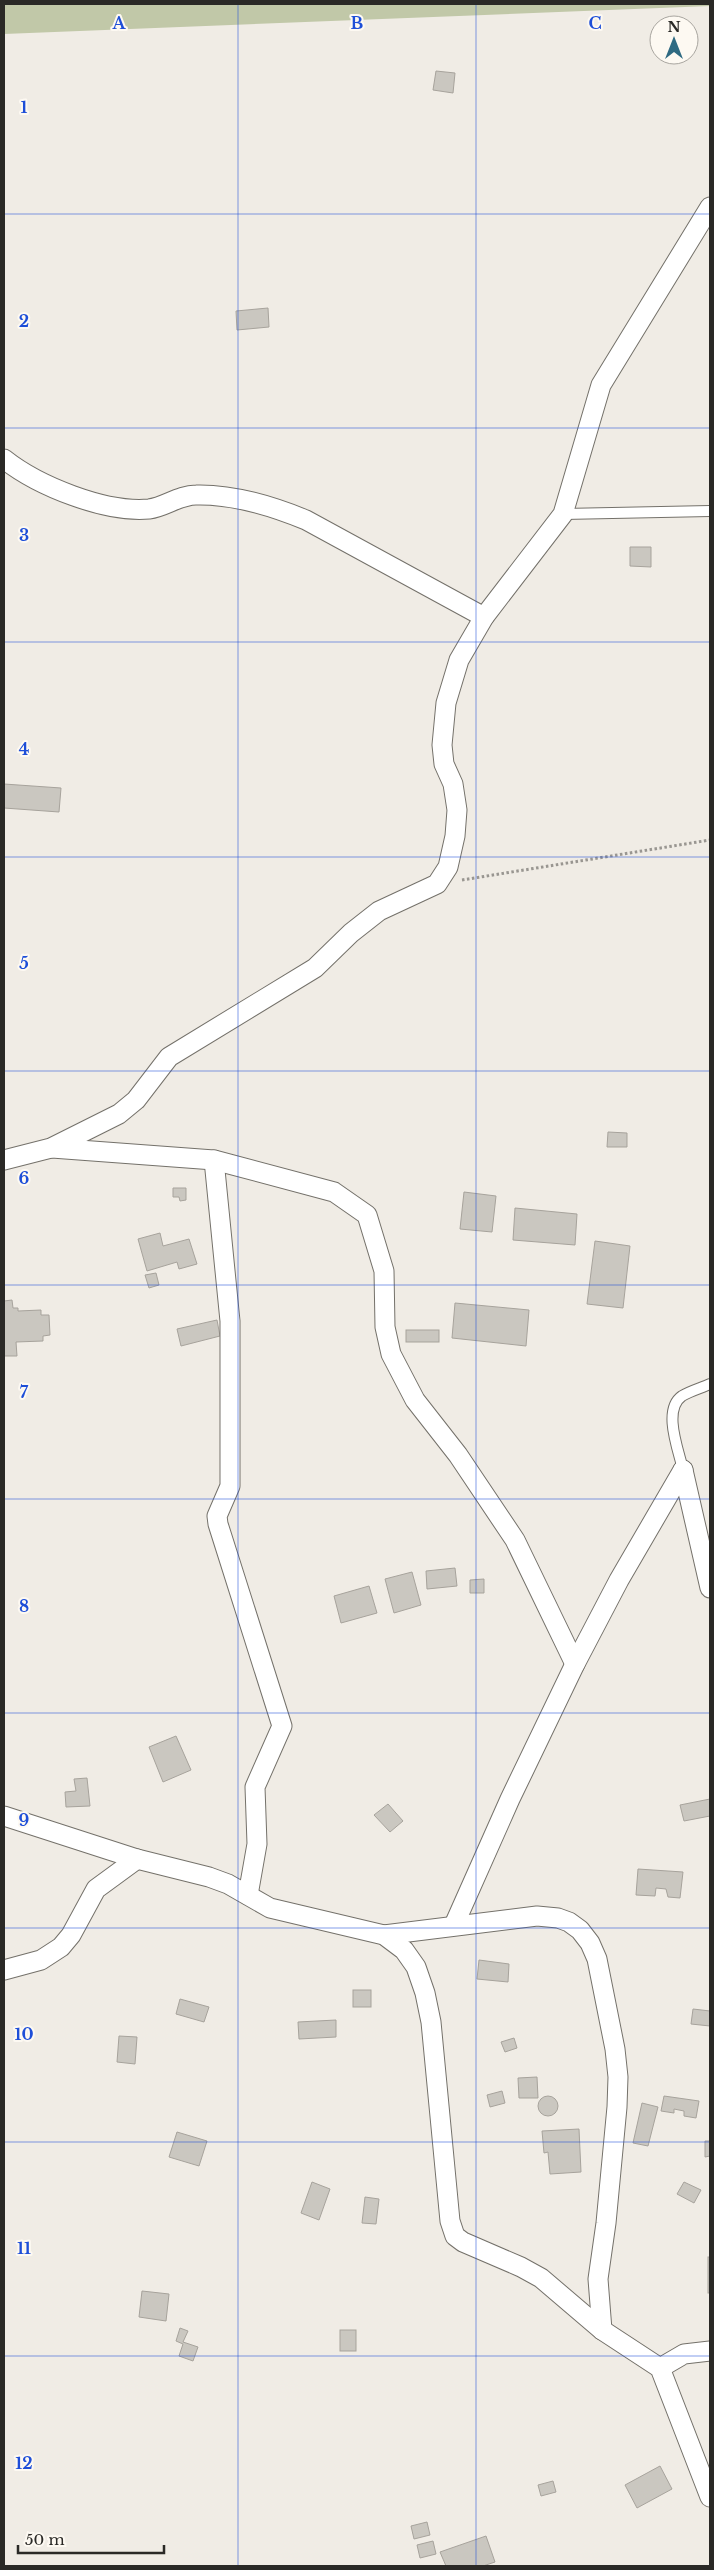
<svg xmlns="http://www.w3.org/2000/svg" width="714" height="2570" font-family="'Libre Baskerville',serif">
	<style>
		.green { fill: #c1c8a8 }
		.building { fill: #cac7c0; stroke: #a7a39c }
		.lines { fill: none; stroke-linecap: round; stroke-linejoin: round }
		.service-casing { stroke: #74716a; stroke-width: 12 }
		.minor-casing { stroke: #74716a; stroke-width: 21 }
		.path { stroke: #999691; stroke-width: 3; stroke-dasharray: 2.5 2.5; stroke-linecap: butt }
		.service { stroke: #fff; stroke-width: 10 }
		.minor { stroke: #fff; stroke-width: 19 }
		.grid { fill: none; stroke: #1d4ed8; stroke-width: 1; stroke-opacity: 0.55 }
		.grid-label { font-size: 16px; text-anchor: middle; font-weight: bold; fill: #1d4ed8; stroke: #fdf9f2; stroke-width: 4; stroke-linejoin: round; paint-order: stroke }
	</style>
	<rect width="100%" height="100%" fill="#f0ece5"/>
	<path class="green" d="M4 4H710V6L4 34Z"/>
	<g class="building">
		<path d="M436 71 455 73 453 93 433 90Z"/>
		<path d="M268 308 269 327 237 330 236 311Z"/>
		<path d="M630 547H651V567L630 566Z"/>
		<path d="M4 784 61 788 59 812 4 808Z"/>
		<path d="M608 1132 627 1133V1147H607Z"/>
		<path d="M173 1188H186V1200L180 1201 179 1197H173Z"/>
		<path d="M464 1192 496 1196 492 1232 460 1229Z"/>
		<path d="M515 1208 577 1214 575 1245 513 1240Z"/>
		<path d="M160 1233 163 1246 189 1239 197 1264 179 1269 177 1262 147 1271 138 1239Z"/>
		<path d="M595 1241 630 1246 623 1308 587 1304Z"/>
		<path d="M156 1273 159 1285 149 1288 145 1275Z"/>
		<path d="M12 1300 13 1308H18V1311L41 1310V1315H49L50 1335 43 1336V1341L16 1342 17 1356H4V1301Z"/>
		<path d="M455 1303 529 1310 526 1346 452 1338Z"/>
		<path d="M217 1320 220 1336 181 1346 177 1329Z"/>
		<rect x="406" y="1330" width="33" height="12"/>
		<path d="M455 1568 457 1586 427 1589 426 1571Z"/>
		<path d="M412 1572 421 1605 394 1613 385 1579Z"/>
		<path d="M484 1579V1593H470V1580Z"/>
		<path d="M369 1586 377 1613 341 1623 334 1596Z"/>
		<path d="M176 1736 191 1770 163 1782 149 1747Z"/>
		<path d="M87 1778 90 1806 66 1807 65 1792 76 1791 74 1779Z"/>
		<path d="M710 1799V1816L684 1821 680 1805Z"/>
		<path d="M388 1804 403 1821 390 1832 374 1815Z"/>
		<path d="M638 1869 683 1872 680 1898 668 1897 666 1889 656 1888 655 1896 636 1895Z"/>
		<path d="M479 1960 509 1964 508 1982 477 1979Z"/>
		<rect x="353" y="1990" width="18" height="17"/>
		<path d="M180 1999 209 2007 204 2022 176 2014Z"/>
		<path d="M693 2009 710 2011V2026L691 2024Z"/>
		<path d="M336 2020V2037L299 2039 298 2022Z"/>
		<path d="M119 2036 137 2037 135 2064 117 2062Z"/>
		<path d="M514 2038 517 2048 505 2052 501 2042Z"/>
		<path d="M537 2077 538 2098H519L518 2078Z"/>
		<path d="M502 2091 505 2103 490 2107 487 2095Z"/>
		<circle cx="548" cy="2106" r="10"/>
		<path d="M664 2096 699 2101 696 2118 684 2116V2111L674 2109V2113L661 2111Z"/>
		<path d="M642 2103 658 2107 648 2146 633 2143Z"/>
		<path d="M579 2129 581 2172 550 2174 548 2152 544 2153 542 2131Z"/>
		<path d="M177 2132 207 2141 199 2166 169 2157Z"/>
		<path d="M705 2141H710V2156L705 2157Z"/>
		<path d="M312 2182 330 2189 319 2220 301 2213Z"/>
		<path d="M684 2182 701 2190 694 2203 677 2194Z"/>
		<path d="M365 2197 379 2199 376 2224 362 2223Z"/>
		<rect x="708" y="2257" width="2" height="36"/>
		<path d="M142 2291 169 2294 166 2321 139 2317Z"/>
		<path d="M180 2328 188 2331 183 2342 198 2347 193 2361 179 2356 183 2344 176 2341Z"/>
		<rect x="340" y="2330" width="16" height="21"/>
		<path d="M660 2466 672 2489 637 2508 625 2485Z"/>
		<path d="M553 2481 556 2492 541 2496 538 2485Z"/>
		<path d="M427 2522 430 2535 414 2539 411 2526Z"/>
		<path d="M486 2536 495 2562 483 2566H446L440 2552Z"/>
		<path d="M433 2541 436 2554 420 2558 417 2545Z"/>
	</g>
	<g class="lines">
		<g class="service-casing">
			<g id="service">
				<path d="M563 514 710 511"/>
				<path d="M683 1470C679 1451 662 1410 682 1396 690 1391 701 1388 710 1384"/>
			</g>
		</g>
		<g class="minor-casing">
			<g id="minor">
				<path d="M4 459C38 486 105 513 149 509 165 507 179 495 196 495 233 494 272 506 306 520L484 617"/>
				<path d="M52 1148 214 1160 334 1192 367 1215 384 1271 385 1327 391 1354 415 1400 458 1455 515 1540 575 1664"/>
				<path d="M4 1160 51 1148 119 1114 136 1100 169 1057 315 968 351 933 379 911 437 884 448 867 455 836 457 810 453 784 444 764 442 745 446 703 459 660 484 617 563 514 601 385 710 207"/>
				<path d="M214 1160 230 1321V1486L217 1516 218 1524 282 1726 255 1787 257 1844 248 1895"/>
				<path d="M683 1470 710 1588"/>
				<path d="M4 1816 137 1859 209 1877 228 1884 270 1908 384 1935 404 1950 416 1967 425 1993 431 2022 450 2221 455 2236 463 2242 521 2267 541 2278 602 2330 660 2368 710 2497"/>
				<path d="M454 1925 510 1799 575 1664 619 1580 683 1470"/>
				<path d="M384 1935 537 1916 558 1918 569 1922 580 1930 590 1943 597 1959 615 2049 618 2077 617 2107 606 2223 598 2279 602 2330"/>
				<path d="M4 1970 41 1960 61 1947 71 1935 96 1889 137 1859"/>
				<path d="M660 2368 684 2354 710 2351"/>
			</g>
		</g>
		<path class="path" d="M462 880 710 840"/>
		<use href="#service" class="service"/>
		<use href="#minor" class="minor"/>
	</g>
	<path class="grid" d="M238 4V2566M476 4V2566M4 214H710M4 428H710M4 642H710M4 857H710M4 1071H710M4 1285H710M4 1499H710M4 1713H710M4 1928H710M4 2142H710M4 2356H710"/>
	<g class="grid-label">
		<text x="119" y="29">A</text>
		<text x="357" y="29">B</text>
		<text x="595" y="29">C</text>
		<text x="24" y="113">1</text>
		<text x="24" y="327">2</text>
		<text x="24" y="541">3</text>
		<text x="24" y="755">4</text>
		<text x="24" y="969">5</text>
		<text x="24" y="1184">6</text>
		<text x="24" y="1398">7</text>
		<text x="24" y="1612">8</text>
		<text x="24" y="1826">9</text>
		<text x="24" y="2040">10</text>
		<text x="24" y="2254">11</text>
		<text x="24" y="2469">12</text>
	</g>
	<rect width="714" height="2570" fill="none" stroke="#2a2926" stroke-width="10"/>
	<g transform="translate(674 40)"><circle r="24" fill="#fdf9f2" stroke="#a9a6a0"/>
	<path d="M0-4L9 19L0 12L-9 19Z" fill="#2f6a82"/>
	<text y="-8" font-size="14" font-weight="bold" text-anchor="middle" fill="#2a2926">N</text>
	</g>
	<path d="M18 2545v8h146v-8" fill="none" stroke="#2a2926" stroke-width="2.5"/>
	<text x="25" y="2545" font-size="15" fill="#2a2926" stroke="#fdf9f2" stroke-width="4" paint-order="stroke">50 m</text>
</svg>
